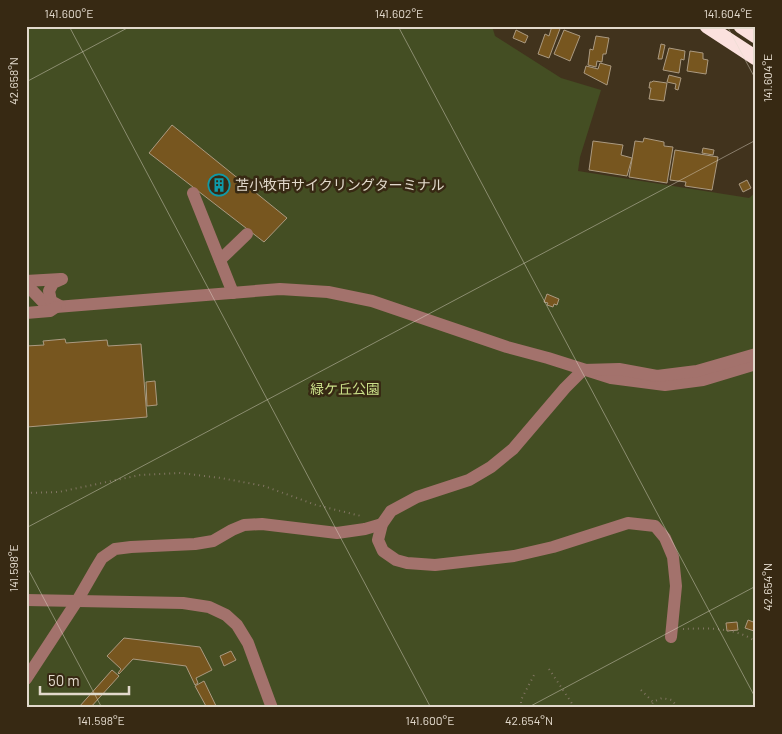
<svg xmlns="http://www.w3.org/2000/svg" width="782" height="734" font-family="Barlow,'Noto Sans JP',sans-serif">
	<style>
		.green { fill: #444e23 }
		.building { fill: #77561f; stroke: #ab9a81 }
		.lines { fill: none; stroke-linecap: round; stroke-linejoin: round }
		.path { stroke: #817562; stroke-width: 2; stroke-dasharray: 1 4; stroke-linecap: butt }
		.minor { stroke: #a3726c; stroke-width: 12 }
		.highway { stroke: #fbe1de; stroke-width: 15 }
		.ticks { fill: none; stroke: #e2d9cc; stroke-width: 1; stroke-opacity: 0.45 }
		.labels { text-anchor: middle; stroke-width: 5; stroke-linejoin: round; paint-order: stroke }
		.poi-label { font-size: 14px; fill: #e2d9cc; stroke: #372913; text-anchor: start }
		.park-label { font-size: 14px; fill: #cadf89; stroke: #372913 }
		.neatline { fill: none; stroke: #e2d9cc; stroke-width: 2 }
		.ticks-label { font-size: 12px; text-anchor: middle; fill: #e2d9cc }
	</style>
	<rect width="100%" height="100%" fill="#41331d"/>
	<path class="green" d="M26 26H492L495 36 561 78 601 90 580 157 578 171 749 198 756 192V708H26Z"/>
	<g class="building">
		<path d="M552 26H561L549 58 538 54 545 34 549 36Z"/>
		<path d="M516 30 528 36 525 43 513 38Z"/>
		<path d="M564 30 580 36 570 61 554 54Z"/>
		<path d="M596 36 609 38 606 54H603L602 62 597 61 596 67 588 65 590 49 593 50Z"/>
		<path d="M661 44 665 45 662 59H658Z"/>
		<path d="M669 48 685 51 684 60 681 59 679 73 663 70Z"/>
		<path d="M690 51 703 53V59L708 60 706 74 687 71Z"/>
		<path d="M600 63 611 66 607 85 584 73 586 66 598 69Z"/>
		<path d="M669 75 681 78 678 90 675 89 676 84 667 82Z"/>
		<path d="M653 81 667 83 664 101 649 99 651 88H649L650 82H652Z"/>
		<path d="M172 125 287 218 264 242 149 153Z"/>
		<path d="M644 138 664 142V146L673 147 667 183 629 177 635 141 643 142Z"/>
		<path d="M593 141 623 145 621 155 632 158 627 176 589 170Z"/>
		<path d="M703 148 714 150 713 155 702 153Z"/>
		<path d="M675 150 718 157 712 190 685 186 686 182 670 180Z"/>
		<path d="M747 180 751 188 743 192 739 184Z"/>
		<path d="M547 294 559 299 557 305 554 304 553 307 547 305 548 303 544 302Z"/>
		<path d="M65 339 66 343 107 340 108 346 141 344 147 417 27 427 26 346 44 345 43 341Z"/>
		<path d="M155 381 157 405 147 406 146 382Z"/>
		<path d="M748 620 756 623 754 631 745 628Z"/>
		<path d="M737 622 738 630 727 631 726 623Z"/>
		<path d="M124 638 200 647 212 670 196 678 198 683 195 685 186 666 133 659 119 674 118 673 121 669 107 656Z"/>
		<path d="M231 651 236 660 224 666 220 656Z"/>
		<path d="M112 670 119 676 90 708 79 707Z"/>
		<path d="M204 681 217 708H207L195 686Z"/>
	</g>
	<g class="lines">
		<g class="path">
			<path d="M26 493 59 492 140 475 180 473 221 478 264 486 316 505 361 516"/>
			<path d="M683 629C707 628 736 627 756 642"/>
			<path d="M549 669 575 708"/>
			<path d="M641 690 653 702"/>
			<path d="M521 708V700L534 675"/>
			<path d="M650 708 653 702 662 698 672 700 678 708"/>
		</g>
		<g class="minor">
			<path d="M193 193 233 293"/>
			<path d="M220 260 247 234"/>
			<path d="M26 281 61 279"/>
			<path d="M26 284 46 305 56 307 280 289 328 292 372 301 507 347 548 358 611 378 665 385 703 380 756 364"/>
			<path d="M60 306 51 301 49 291 53 283 62 279"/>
			<path d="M26 313 50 311 56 307"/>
			<path d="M26 600 183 603 209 607 226 615 237 625 248 643 272 708"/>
			<path d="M671 637 676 586 673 557 665 538 655 526 628 523 553 547 514 556 435 565 407 563 396 560 383 551 378 540 382 524 391 511 417 497 469 480 491 467 513 449 565 388 583 370 619 369 657 376 697 371 756 354"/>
			<path d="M26 679 77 601 96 568 102 558 115 549 131 547 195 544 213 541 232 530 244 525 262 524 337 533 365 529 382 524"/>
		</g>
		<g class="highway">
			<path d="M707 26 756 58"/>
			<path d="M741 26 756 36"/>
		</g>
	</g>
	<path class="ticks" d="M69 26 431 708M398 26 756 699M727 26 756 80M26 82 131 26M26 528 756 140M26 565 102 708M527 708 756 586"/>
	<defs>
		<g id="building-ring" transform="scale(1.125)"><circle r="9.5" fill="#372913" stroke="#0f9aa8" stroke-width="1.5"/><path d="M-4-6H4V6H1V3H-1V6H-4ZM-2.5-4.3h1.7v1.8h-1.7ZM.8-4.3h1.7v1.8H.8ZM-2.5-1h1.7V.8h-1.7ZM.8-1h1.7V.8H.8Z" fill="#0f9aa8"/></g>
	</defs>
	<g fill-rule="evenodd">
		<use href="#building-ring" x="219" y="185"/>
	</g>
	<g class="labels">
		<g class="poi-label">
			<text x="235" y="190">苫小牧市サイクリングターミナル</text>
		</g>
		<g class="park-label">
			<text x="345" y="394">緑ケ丘公園</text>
		</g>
	</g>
	<rect width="782" height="734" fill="none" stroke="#372913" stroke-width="55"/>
	<path d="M40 686v8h89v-8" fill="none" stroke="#e2d9cc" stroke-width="2.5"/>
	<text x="48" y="686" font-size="15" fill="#e2d9cc" stroke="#372913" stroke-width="4" paint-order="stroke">50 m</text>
	<rect x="28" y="28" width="726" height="678" class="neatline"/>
	<g class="ticks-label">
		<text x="69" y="18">141.600°E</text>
		<text x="399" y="18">141.602°E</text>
		<text x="728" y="18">141.604°E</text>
		<text transform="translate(768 78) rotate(-90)" y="4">141.604°E</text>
		<text transform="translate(14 81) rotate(-90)" y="4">42.658°N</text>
		<text transform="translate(14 568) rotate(-90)" y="4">141.598°E</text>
		<text transform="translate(768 587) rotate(-90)" y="4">42.654°N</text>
		<text x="101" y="725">141.598°E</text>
		<text x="430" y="725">141.600°E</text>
		<text x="529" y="725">42.654°N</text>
	</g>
</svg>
